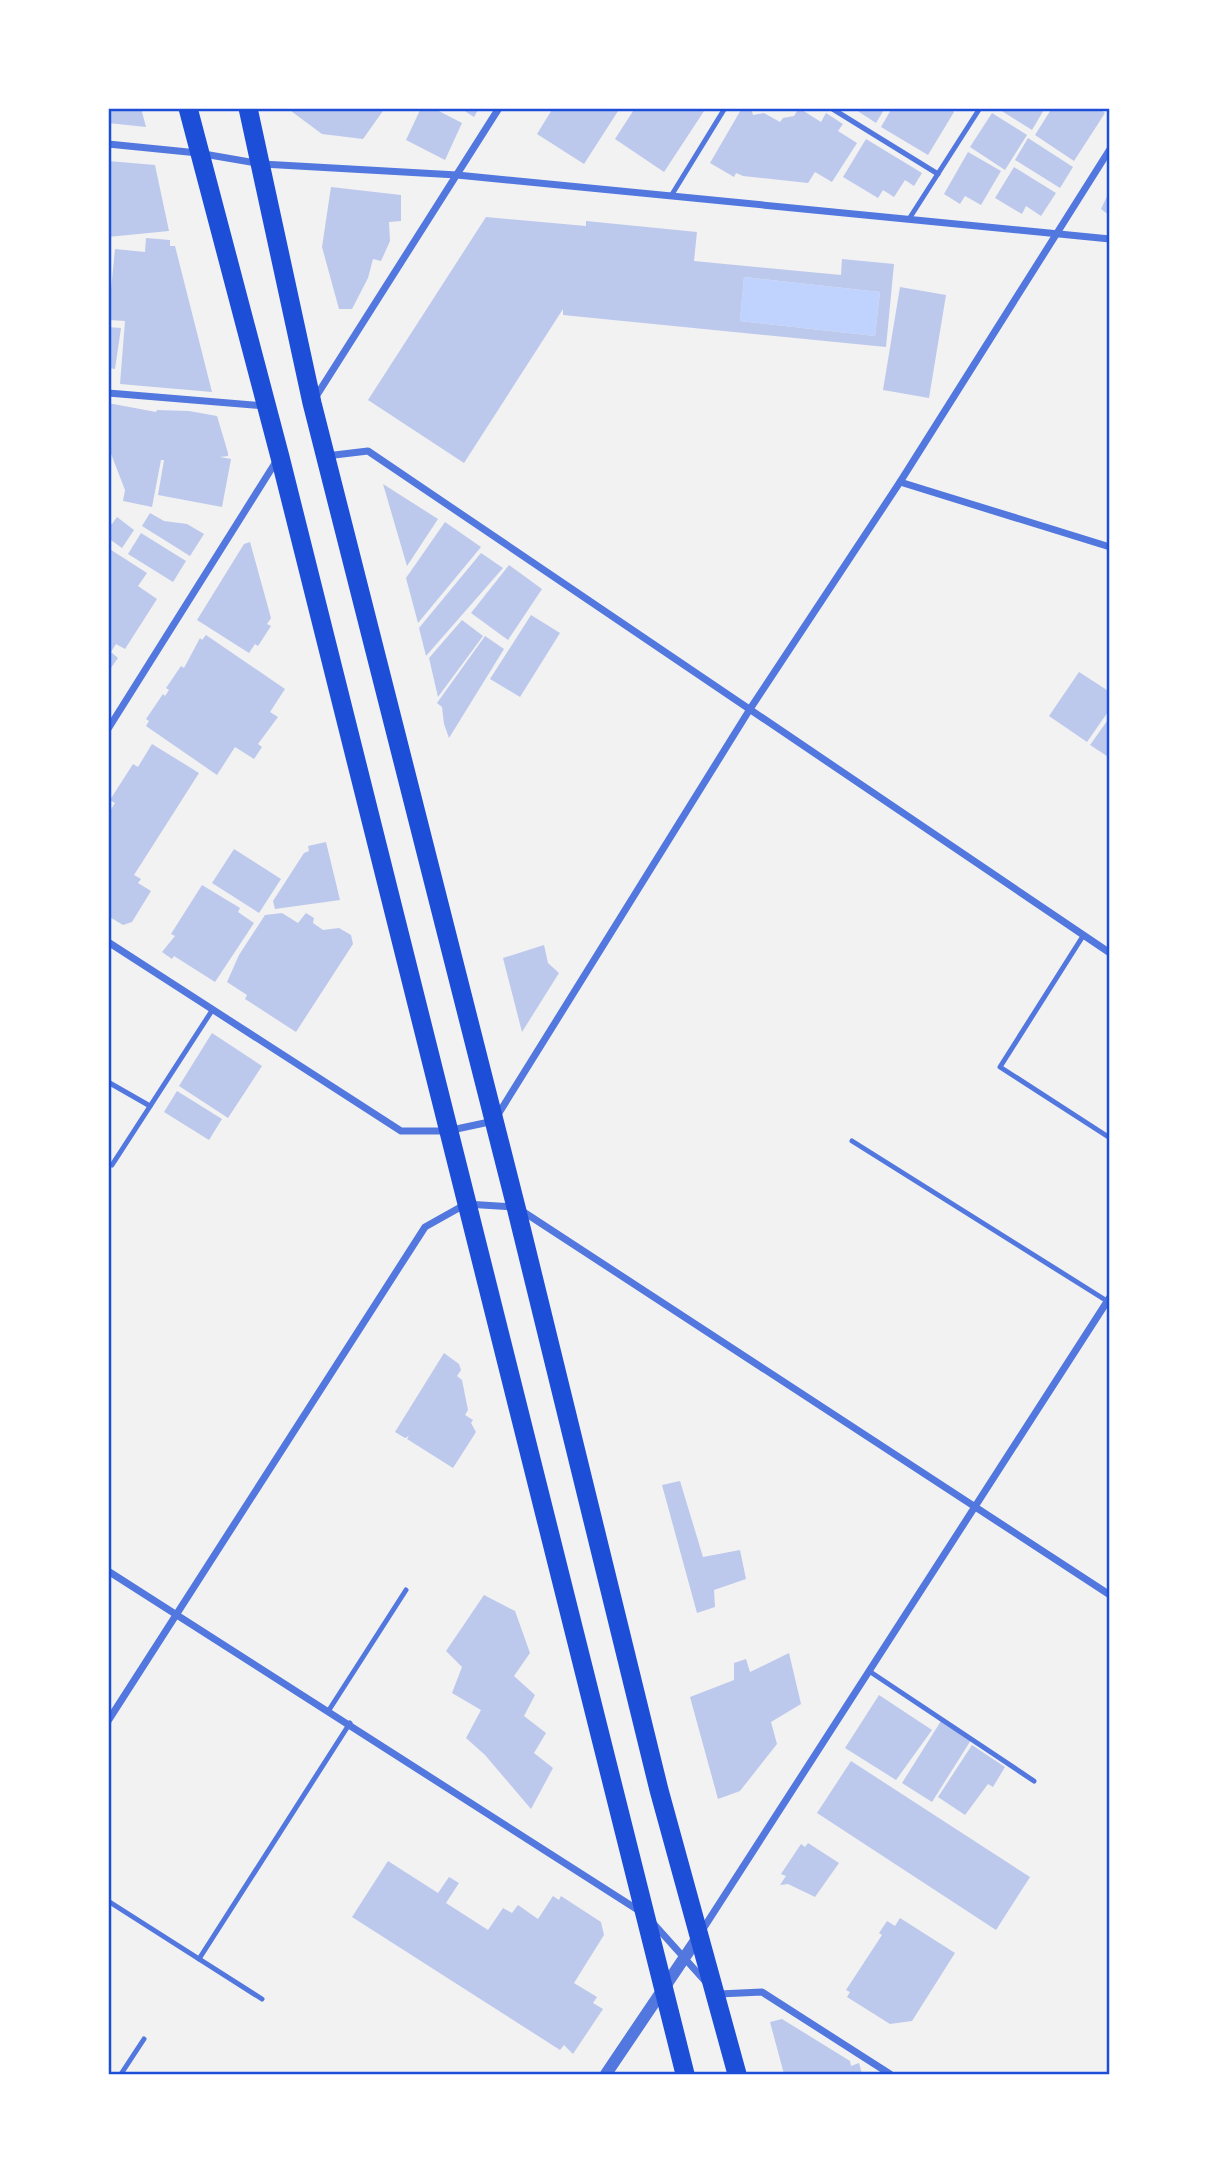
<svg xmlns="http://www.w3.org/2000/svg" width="1218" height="2183" font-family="Manrope,sans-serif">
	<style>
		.water { fill: #bfd3fe }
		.building { fill: #bdc9ec; fill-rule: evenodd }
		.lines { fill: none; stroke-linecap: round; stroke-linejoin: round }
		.service { stroke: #5277de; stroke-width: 5 }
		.minor { stroke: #5277de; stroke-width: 7 }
		.tertiary { stroke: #5277de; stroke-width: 12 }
		.trunk { stroke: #1d4ed8; stroke-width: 19 }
		.neatline { fill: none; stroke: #1d4ed8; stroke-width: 2.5 }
	</style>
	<rect width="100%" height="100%" fill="#f2f2f2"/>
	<path class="water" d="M744 277 880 292 875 336 740 321Z"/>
	<g class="building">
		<path d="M108 108H141L146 127 108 123Z"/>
		<path d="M287 108H385L363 139 322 134Z"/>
		<path d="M421 108H433L462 123 445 160 406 140Z"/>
		<path d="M460 108H479L474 117Z"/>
		<path d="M553 108H620L584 164 537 134Z"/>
		<path d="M635 108H706L664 172 615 139Z"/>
		<path d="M742 108H751L753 115 764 113 780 122 783 118 794 116 799 108 821 122 826 113 843 124 838 131 857 143 832 182 815 172 808 183 743 176 736 173 734 177 710 163Z"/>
		<path d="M853 108H885L876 123Z"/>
		<path d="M892 108H949L954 112 928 155 881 127Z"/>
		<path d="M997 108H1045L1032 130Z"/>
		<path d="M1052 108H1099L1105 113 1074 161 1035 135Z"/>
		<path d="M992 113 1027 135 1005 170 970 147Z"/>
		<path d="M1028 138 1073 167 1060 188 1015 160Z"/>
		<path d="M866 139 922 173 914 186 905 180 894 197 883 190 878 198 843 177Z"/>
		<path d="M968 152 1001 171 981 205 965 196 960 204 944 194Z"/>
		<path d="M108 161 155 165 169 231 108 237Z"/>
		<path d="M1014 167 1056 193 1041 216 1026 206 1022 214 995 198Z"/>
		<path d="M331 187 401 195V221L389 222 390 241 381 261 373 259 368 278 352 309H339L322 247Z"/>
		<path d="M1110 190V216L1101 209Z"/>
		<path d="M486 217 586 226V221L697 232 694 261 841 275 842 259 894 264 886 347 563 315V309L464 463 368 400ZM744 277 880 292 875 336 740 321Z"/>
		<path d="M146 238 170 240V246H175L212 392 120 384 125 321 108 320 115 249 145 252Z"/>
		<path d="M900 287 946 295 929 398 883 390Z"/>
		<path d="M108 327 121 328 115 369 108 368Z"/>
		<path d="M108 403 156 412 157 410 189 411 217 416 228 453V456L220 457 231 459 222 507 158 495 164 460H161L152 507 123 501 125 490 108 446Z"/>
		<path d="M383 484 438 519 407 566Z"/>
		<path d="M150 513 164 521 187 524 204 534 190 556 142 526Z"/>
		<path d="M117 517 134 530 122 548 108 538V521L112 524Z"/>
		<path d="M445 522 481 547 418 623 406 578Z"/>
		<path d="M141 533 186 561 173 582 128 554Z"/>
		<path d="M250 542 271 618 267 624 271 626 258 646 255 644 249 653 197 620 244 544Z"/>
		<path d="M108 548 147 573 138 586 157 599 125 649 116 644 111 652 118 658 108 672Z"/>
		<path d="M481 553 503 568 426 656 419 628Z"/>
		<path d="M509 565 542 589 508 640 471 613Z"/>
		<path d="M531 615 560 633 520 697 490 679Z"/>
		<path d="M462 620 483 636 438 697 429 658Z"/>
		<path d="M206 635 285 689 270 712 278 717 258 744 262 747 254 759 235 747 217 775 146 726 149 721 146 719 163 694 165 696 169 690 166 688 181 666 184 668 200 638 202 640Z"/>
		<path d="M485 636 504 649 449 738 444 724 442 707 437 703Z"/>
		<path d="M1079 672 1110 692V709L1087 742 1049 716Z"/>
		<path d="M1110 717V758L1090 745Z"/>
		<path d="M152 744 199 773 134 875 141 879 138 883 151 891 132 922 123 925 108 916V814L115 803 110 800 133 764 138 767Z"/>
		<path d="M326 842 340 900 275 909 273 901 304 853 309 851 308 846Z"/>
		<path d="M234 849 281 879 259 913 212 883Z"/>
		<path d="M202 885 240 908 238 912 254 923 215 982 174 956 172 959 162 952 175 936 171 934Z"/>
		<path d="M282 913 298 923 306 913 314 918 313 923 323 930 339 928 351 935 353 944 296 1032 245 999 247 995 227 982 239 955 265 915Z"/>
		<path d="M544 945 548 963 559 973 522 1032 503 958Z"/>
		<path d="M212 1033 262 1066 228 1118 179 1086Z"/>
		<path d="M177 1091 222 1119 209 1140 164 1112Z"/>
		<path d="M444 1353 459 1364 461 1370 457 1376 462 1380 468 1410 465 1415 473 1420 471 1423 476 1432 453 1468 407 1439 409 1436 405 1438 395 1432Z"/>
		<path d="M680 1481 703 1557 740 1550 746 1579 714 1590 715 1607 697 1613 662 1485Z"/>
		<path d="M484 1595 515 1611 530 1653 514 1676 535 1695 524 1716 546 1733 534 1753 553 1768 531 1809 485 1755 466 1738 481 1710 452 1693 462 1667 446 1651Z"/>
		<path d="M789 1653 801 1704 771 1722 777 1744 740 1791 718 1799 690 1697 734 1680V1663L746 1659 750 1672Z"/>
		<path d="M879 1695 932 1730 896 1780 845 1748Z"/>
		<path d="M941 1721 971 1740 932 1802 902 1783Z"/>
		<path d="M972 1745 1005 1767 993 1787 988 1784 965 1815 938 1797Z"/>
		<path d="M851 1761 1030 1877 996 1930 817 1813Z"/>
		<path d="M808 1843 839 1863 815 1897 788 1884 780 1885 786 1876 781 1874 801 1844 805 1847Z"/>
		<path d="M388 1861 438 1893 449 1877 459 1883 446 1903 488 1930 503 1908 512 1913 518 1905 538 1919 553 1896 559 1900 561 1896 601 1922 604 1935 574 1983 597 1997 593 2003 603 2009 573 2054 564 2045 560 2050 352 1917Z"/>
		<path d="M900 1918 955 1953 912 2021 890 2024 847 1997 850 1992 846 1990 882 1935 879 1933 887 1921 895 1926Z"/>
		<path d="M782 2019 850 2061 851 2066 859 2063 862 2074H784L770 2022Z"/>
	</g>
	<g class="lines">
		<g class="service">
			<path d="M831 108 938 174"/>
			<path d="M671 196 725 108"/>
			<path d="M909 219 980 108"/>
			<path d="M1083 936 1000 1067 1110 1138"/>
			<path d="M108 1082 150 1106"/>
			<path d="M852 1141 1107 1301"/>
			<path d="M112 1165 213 1009"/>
			<path d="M869 1671 1034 1781"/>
			<path d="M329 1710 406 1590"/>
			<path d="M108 1901 262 1999"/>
			<path d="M199 1959 350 1723"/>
			<path d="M121 2074 144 2039"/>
		</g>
		<g class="minor">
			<path d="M108 144 198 153 262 164 457 175 1110 239"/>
			<path d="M108 393 265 406"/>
			<path d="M315 398 499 108"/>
			<path d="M326 456 368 451 1110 953"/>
			<path d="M900 482 1110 547"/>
			<path d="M108 729 277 460"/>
			<path d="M108 942 401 1131H447L494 1121 750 709 900 482 1110 149"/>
			<path d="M108 1571 638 1910"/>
			<path d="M108 1721 425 1227 466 1204 516 1207 1110 1595"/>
			<path d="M652 1922 705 1981"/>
			<path d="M701 1932 1110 1297"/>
			<path d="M719 1994 762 1992 890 2074"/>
		</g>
		<path class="tertiary" d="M606 2074 699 1936"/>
		<g class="trunk">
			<path d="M188 108 280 457 685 2074"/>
			<path d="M248 108 312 403 516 1207 659 1790 737 2074"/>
		</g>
	</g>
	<rect width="1218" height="2183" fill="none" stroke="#ffffff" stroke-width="220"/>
	<rect x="110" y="110" width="998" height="1963" class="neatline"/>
</svg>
